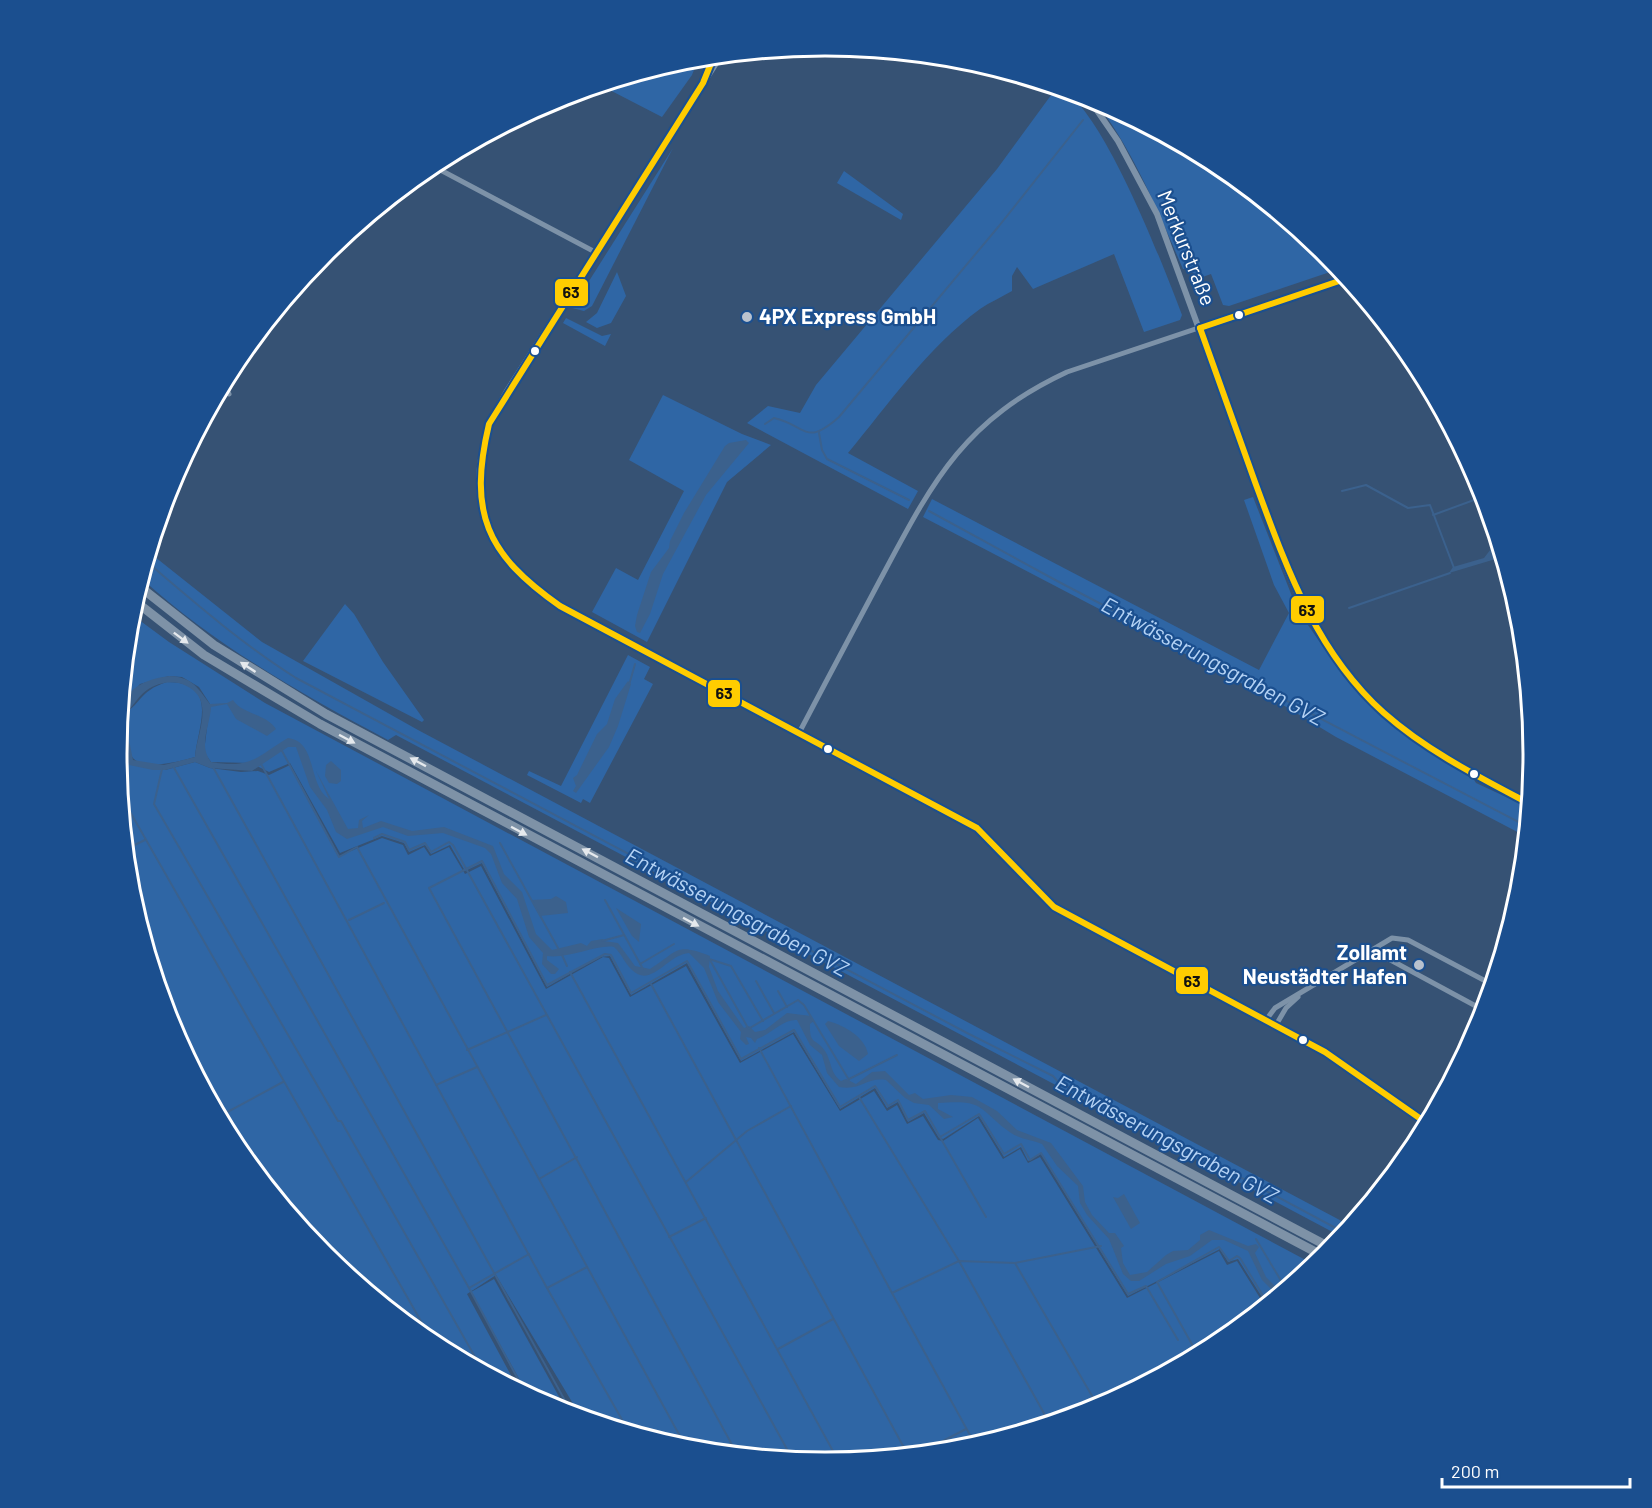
<svg xmlns="http://www.w3.org/2000/svg" width="1652" height="1508" font-family="Barlow,sans-serif">
	<style>
		.green { fill: #2f66a5 }
		.water { fill: #3b618d }
		.lines { fill: none; stroke-linecap: round; stroke-linejoin: round }
		.stream { stroke: #3b618d; stroke-width: 2 }
		.minor { stroke: #7d92a8; stroke-width: 5 }
		.tertiary { stroke: #7d92a8; stroke-width: 6 }
		.motorway { stroke: #7e92a7; stroke-width: 9 }
		.bus-1-casing { stroke: #1b4f8f; stroke-width: 10 }
		.bus-1 { stroke: #fc0; stroke-width: 6 }
		.oneway { fill: #e5e9ed }
		.bus-dot { fill: #fff; stroke: #1b4f8f; stroke-width: 2 }
		.poi-dot { fill: #b9c2ce; stroke: #1b4f8f; stroke-width: 2 }
		.labels { text-anchor: middle; stroke-width: 4.5; stroke-linejoin: round; paint-order: stroke }
		.street-label { font-size: 21px; fill: #fff; stroke: #1b4f8f }
		.poi-label { font-size: 21px; font-weight: bold; fill: #fff; stroke: #1b4f8f; text-anchor: start }
		.water-label { font-size: 22px; font-style: italic; fill: #b5d3f5; stroke: #1b4f8f }
		.rim { fill: none; stroke: #fff; stroke-width: 3 }
		.line-badge { stroke: #1b4f8f; stroke-width: 2 }
		.pale-badge-label { font-size: 16px; text-anchor: middle; font-weight: bold; fill: #111 }
	</style>
	<rect width="100%" height="100%" fill="#365274"/>
	<g class="green">
		<path d="M699 57 692 75 662 117 600 85Z"/>
		<path d="M1057 87C1100 100 1165 270 1182 315L1180 320 1144 332 1114 254 1033 289 1017 267 1012 276V291C1002 297 990 302 980 309 928 347 888 405 848 453L918 491 908 509 747 423 768 406 800 413 816 385 997 169Z"/>
		<path d="M1092 97 1167 136 1174 151 1179 152 1190 148 1220 165 1327 252 1331 268 1330 272 1229 306 1223 305 1211 274 1200 278 1187 269H1183C1157 209 1133 149 1092 97Z"/>
		<path d="M673 148 592 306 584 311 572 308Z"/>
		<path d="M844 171 903 214 901 220 837 183Z"/>
		<path d="M617 272 626 296 611 323 597 328 586 322 597 313Z"/>
		<path d="M566 318 602 336 611 334 605 346 563 323Z"/>
		<path d="M663 395 742 434 771 445 727 482 647 642 592 612 616 568 638 580 684 491 629 460Z"/>
		<path d="M1253 497 1297 609 1343 676 1361 697 1402 733 1473 778 1476 783 1530 808 1527 837 1336 737 1283 705 923 517 932 499 1259 670 1289 613 1274 585 1244 500Z"/>
		<path d="M150 553 262 642 418 730 1351 1226 1342 1237 396 735 388 740C301 694 215 645 142 579Z"/>
		<path d="M345 604 354 614 383 662 424 720 422 722 303 661Z"/>
		<path d="M131 614 169 642 265 703 1315 1265 1267 1305 1238 1259 1228 1262 1220 1249 1128 1296 1041 1154 1028 1161 1021 1147 1004 1157 979 1116 943 1139 939 1138 924 1113 908 1122 898 1102 887 1108 875 1088 840 1109 794 1032 741 1061 687 963 631 995 610 956 599 957 547 987 482 863 465 871 450 845 431 854 425 845 409 852 404 843 382 836 340 853 290 763 269 772 251 763 211 762 204 752 210 704 199 687 182 677 169 676 140 684 122 705Z"/>
		<path d="M628 655 650 667 644 679 653 684 590 803 583 799 581 803 527 775 529 771 561 786Z"/>
		<path d="M167 682C221 682 197 728 195 757 180 761 140 773 131 755 130 740 119 730 121 715 141 706 138 691 167 682Z"/>
		<path d="M119 734 124 743 126 760 165 770 195 762 210 768 241 772 258 771 269 775 290 765 339 856 382 838 403 845 408 855 424 847 430 856 449 847 465 874 481 866 546 989 603 957 609 958 630 997 686 966 740 1063 793 1034 840 1111 874 1091 887 1111 897 1105 907 1124 923 1116 938 1140 943 1141 978 1118 1003 1159 1020 1149 1028 1163 1040 1157 1127 1298 1219 1251 1227 1265 1237 1261 1265 1306 1220 1344 1097 1409 964 1449 826 1463 687 1449 627 1431 621 1422 613 1427 581 1417 496 1275 467 1294 519 1390 432 1343 324 1255 236 1148 171 1025 131 892 117 754Z"/>
		<path d="M494 1279 568 1413 528 1395 471 1292Z"/>
	</g>
	<g class="water">
		<path d="M746 440 749 443 706 495 663 574 650 614 640 633 637 632 635 626 637 615 651 572 669 548 670 541 684 513 725 446 729 443Z"/>
		<path d="M1500 544 1503 556 1499 558 1449 573 1453 567 1484 558 1494 545Z"/>
		<path d="M169 676C192 677 197 687 210 704L227 703 233 700C243 715 266 713 276 729L267 736 236 719 227 704 211 707C210 726 198 745 211 762 252 769 256 757 288 738 318 742 307 784 329 799L316 771 348 829 358 828 359 820 369 815 362 821 363 828 381 821 412 831 444 827 493 846 504 874 522 892 536 934 552 950 581 943 587 946 591 941 603 939 604 941 618 943 635 966 650 969C678 952 674 942 710 956L709 967 718 991 744 1028 749 1026 755 1032 765 1030 787 1013 811 1016 814 1021 810 1024C809 1046 817 1038 825 1051 832 1062 830 1073 841 1081L846 1079 856 1084 872 1072 885 1071 909 1095 915 1093 923 1099 951 1095 972 1097 997 1111 1017 1130 1051 1143 1083 1186 1085 1202 1092 1215 1109 1233H1115L1124 1246 1121 1248 1123 1263 1130 1275 1147 1272 1166 1255 1173 1251 1188 1250 1200 1240V1235L1209 1230 1248 1246 1256 1244 1259 1247 1255 1253 1266 1277 1282 1293 1278 1296 1262 1280 1248 1251 1224 1240H1212L1190 1256 1166 1264 1139 1281H1131L1123 1274 1109 1239 1087 1215 1080 1203 1078 1186 1057 1166 1042 1144C1032 1140 1020 1139 1011 1133 977 1109 987 1099 938 1103V1109L953 1117 944 1119 929 1105 914 1103 905 1098 886 1080C866 1077 862 1091 839 1087L827 1073 822 1055 810 1045 797 1020C783 1019 771 1034 757 1039L755 1043 751 1038 746 1037 749 1044 746 1045 740 1039 741 1032 718 1002 704 968 689 953C668 954 651 989 632 970 625 964 622 954 614 947 598 944 569 959 547 956V960L559 969 555 974H551L542 964 543 953 529 937 517 899 502 883 491 854 485 848 443 833 408 836 383 827 347 839 336 832 327 810 310 787 296 747H288L252 771 210 768 195 762 165 770H153L129 765 119 734 120 725 130 745 133 760 164 765 195 757C197 731 217 697 182 684 171 680 157 683 147 690 136 697 133 710 121 715 123 689 145 679 169 676Z"/>
		<path d="M628 681 631 684 618 726 609 747 576 793 573 791 576 786 573 778 577 775 597 734 607 724 615 699Z"/>
		<path d="M331 761 341 770V781L337 784 329 783 325 776 326 765Z"/>
		<path d="M556 896 566 902 568 913 540 916 531 900 551 899Z"/>
		<path d="M616 908 641 924 639 942 632 936Z"/>
		<path d="M828 1021C845 1026 864 1036 868 1054L859 1061 839 1046 825 1024Z"/>
		<path d="M1124 1194 1140 1223 1131 1229 1113 1197 1118 1198Z"/>
	</g>
	<g class="lines">
		<g class="stream">
			<path d="M765 424 774 418C808 426 805 447 839 417L999 226 1083 120"/>
			<path d="M819 433 822 450 827 459 909 500"/>
			<path d="M1342 491 1366 485 1408 508 1430 505 1454 568"/>
			<path d="M929 511 1059 582 1528 827"/>
			<path d="M1433 515 1485 496"/>
			<path d="M1497 547 1498 538"/>
			<path d="M147 562C195 603 242 644 296 678L967 1033 1053 1076 1059 1083 1092 1098 1345 1233"/>
			<path d="M1349 608 1450 573"/>
			<path d="M629 685 635 664"/>
			<path d="M281 749 339 857 357 847 687 1449"/>
			<path d="M261 764 547 1288 629 1432"/>
			<path d="M173 766 469 1288 526 1394"/>
			<path d="M213 767 573 1415"/>
			<path d="M162 769 154 804 338 1121H341L483 1371"/>
			<path d="M121 796 434 1344"/>
			<path d="M374 838 382 834 405 842 409 850 425 843 431 852 449 842 453 845 793 1460"/>
			<path d="M500 843 558 948"/>
			<path d="M126 849 145 840"/>
			<path d="M605 900 643 969"/>
			<path d="M349 920 384 903"/>
			<path d="M602 941 624 935"/>
			<path d="M562 955 567 966"/>
			<path d="M709 959 731 966 763 1021"/>
			<path d="M710 960 748 1028"/>
			<path d="M640 964 674 944"/>
			<path d="M570 972 839 1462"/>
			<path d="M756 981 774 1013"/>
			<path d="M651 984 908 1455"/>
			<path d="M778 991 787 1007"/>
			<path d="M748 1029 798 1000 804 1005 849 1080"/>
			<path d="M759 1048 892 1293"/>
			<path d="M467 1050 546 1015"/>
			<path d="M849 1079 897 1055"/>
			<path d="M436 1085 477 1067"/>
			<path d="M859 1097 959 1261 1050 1424"/>
			<path d="M220 1116 283 1082"/>
			<path d="M940 1137 979 1114 1004 1154 1021 1144 1030 1160 1041 1153 1128 1294 1146 1286 1178 1340"/>
			<path d="M539 1179 577 1157"/>
			<path d="M686 1182 747 1131 791 1106"/>
			<path d="M669 1237 706 1218"/>
			<path d="M1256 1239 1286 1289"/>
			<path d="M1015 1263 1099 1408"/>
			<path d="M469 1288 529 1254"/>
			<path d="M547 1288 587 1267"/>
			<path d="M778 1349 833 1319"/>
			<path d="M1187 1355 1190 1359"/>
			<path d="M1198 1355 1157 1282 1219 1247 1229 1261 1237 1256 1240 1258 1268 1304"/>
			<path d="M976 1446 892 1293 959 1261 1015 1263 1101 1246"/>
			<path d="M737 1454 429 888 482 861 547 985 605 954 611 955 631 993 687 961 741 1059 794 1030 840 1107 875 1086 888 1106 898 1100 908 1120 925 1111 986 1217"/>
			<path d="M918 1454 966 1429"/>
		</g>
		<g class="minor">
			<path d="M722 55 507 390C456 477 474 552 560 606L977 828C1006 852 1025 884 1054 907L1325 1052C1361 1074 1390 1104 1428 1124"/>
			<path d="M706 75 714 56"/>
			<path d="M431 165 595 252"/>
			<path d="M1339 267 1343 280"/>
			<path d="M224 383 229 394"/>
			<path d="M799 733C826 682 853 630 880 580 932 483 962 421 1067 372L1348 278"/>
			<path d="M1372 950 1485 1011"/>
			<path d="M1266 1020 1275 1008 1392 938 1408 940 1493 985"/>
			<path d="M1276 1025 1286 1008 1298 997"/>
		</g>
		<path class="tertiary" d="M1087 96 1118 141 1157 214 1287 570C1342 700 1410 742 1530 804"/>
		<g class="motorway">
			<path d="M139 586 214 645 326 714 1333 1249"/>
			<path d="M135 601 204 655 320 724 1325 1257"/>
		</g>
		<g class="bus-1-casing">
			<g id="bus-1">
				<path d="M714 56 703 83 489 424C468 513 486 554 560 606L977 828 1054 907 1325 1052 1428 1124"/>
				<path d="M1200 328C1218 379 1237 431 1255 482 1286 566 1315 651 1384 713 1427 751 1479 777 1530 804"/>
				<path d="M1200 328 1348 278"/>
			</g>
		</g>
		<use href="#bus-1" class="bus-1"/>
	</g>
	<defs><path id="oneway-solid" d="M-6-.8H1V-3.2L6.5 0L1 3.2V.8H-6Z" transform="scale(1.5)"/></defs>
	<g class="oneway">
		<use href="#oneway-solid" transform="translate(181 638) rotate(37)"/>
		<use href="#oneway-solid" transform="translate(248 667) rotate(-147)"/>
		<use href="#oneway-solid" transform="translate(347 739) rotate(28)"/>
		<use href="#oneway-solid" transform="translate(418 762) rotate(-152)"/>
		<use href="#oneway-solid" transform="translate(519 831) rotate(28)"/>
		<use href="#oneway-solid" transform="translate(590 853) rotate(-152)"/>
		<use href="#oneway-solid" transform="translate(691 922) rotate(28)"/>
		<use href="#oneway-solid" transform="translate(1021 1083) rotate(-152)"/>
	</g>
	<g class="bus-dot">
		<circle cx="1239" cy="315" r="5"/>
		<circle cx="535" cy="351" r="5"/>
		<circle cx="828" cy="749" r="5"/>
		<circle cx="1474" cy="774" r="5"/>
		<circle cx="1303" cy="1040" r="5"/>
	</g>
	<g class="poi-dot">
		<circle cx="747" cy="317" r="6"/>
		<circle cx="1419" cy="965" r="6"/>
	</g>
	<g class="labels">
		<g class="street-label">
			<text transform="translate(1186 248) rotate(68)" y="7">Merkurstraße</text>
		</g>
		<g class="poi-label">
			<text x="759" y="324">4PX Express GmbH</text>
			<text x="1407" y="960" text-anchor="end">Zollamt<tspan x="1407" dy="24">Neustädter Hafen</tspan></text>
		</g>
		<g class="water-label">
			<text transform="translate(1213 661) rotate(28)" y="8">Entwässerungsgraben GVZ</text>
			<text transform="translate(737 912) rotate(28)" y="8">Entwässerungsgraben GVZ</text>
			<text transform="translate(1167 1139) rotate(28)" y="8">Entwässerungsgraben GVZ</text>
		</g>
	</g>
	<path d="M0 0H1652V1508H0ZM127 754a698 698 0 1 1 1396 0a698 698 0 1 1-1396 0Z" fill="#1b4f8f" fill-rule="evenodd"/>
	<path class="rim" d="M127 754a698 698 0 1 1 1396 0a698 698 0 1 1-1396 0Z"/>
	<g class="line-badge">
		<rect x="554" y="278" width="35" height="29" rx="6" fill="#fc0"/>
		<rect x="1290" y="595" width="35" height="29" rx="6" fill="#fc0"/>
		<rect x="707" y="679" width="34" height="29" rx="6" fill="#fc0"/>
		<rect x="1175" y="966" width="34" height="29" rx="6" fill="#fc0"/>
	</g>
	<g class="pale-badge-label">
		<text x="571" y="298">63</text>
		<text x="1307" y="616">63</text>
		<text x="724" y="699">63</text>
		<text x="1192" y="987">63</text>
	</g>
	<path d="M1442 1478v9h188v-9" fill="none" stroke="#ffffff" stroke-width="3"/>
	<text x="1451" y="1478" font-size="18" fill="#ffffff" stroke="#1b4f8f" stroke-width="4.5" paint-order="stroke">200 m</text>
</svg>
